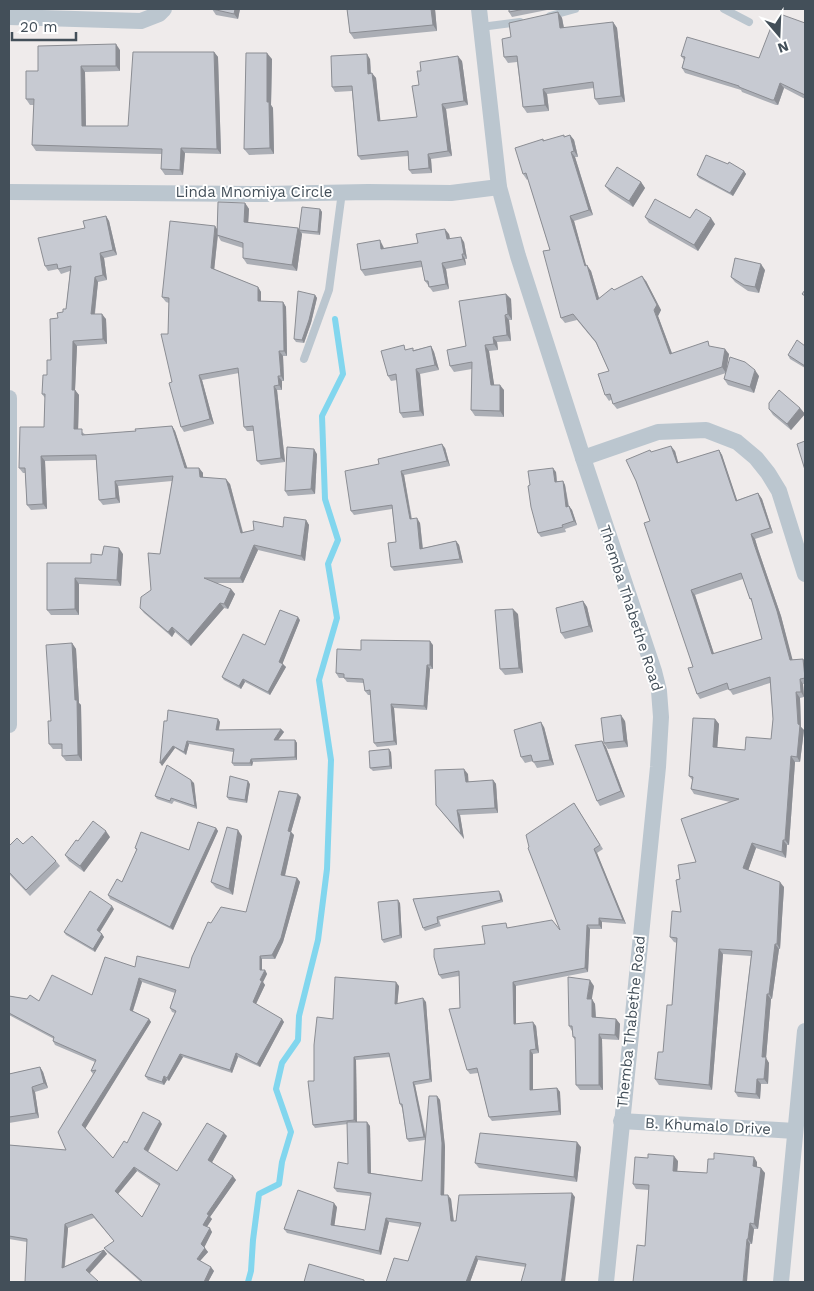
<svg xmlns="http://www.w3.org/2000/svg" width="814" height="1291" font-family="'Work Sans',sans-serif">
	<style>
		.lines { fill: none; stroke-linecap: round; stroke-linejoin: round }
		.stream { stroke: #82d6ee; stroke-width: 6 }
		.service { stroke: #bbc6cf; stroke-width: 8 }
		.minor { stroke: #bbc6cf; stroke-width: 16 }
		.wall { fill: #abaeb5; fill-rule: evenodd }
		.shaded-wall { fill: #8b8d93 }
		.building { fill: #c7cad2; stroke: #8b8d93; fill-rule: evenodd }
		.labels { text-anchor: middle; stroke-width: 4; stroke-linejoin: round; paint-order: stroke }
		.street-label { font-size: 15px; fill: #434f59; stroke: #fff }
	</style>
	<rect width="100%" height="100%" fill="#efebeb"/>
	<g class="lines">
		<path class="stream" d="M248 1282 251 1271 253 1240 259 1194 279 1184 282 1162 291 1132 276 1089 282 1063 298 1040 299 1016 318 940 327 869 331 760 319 680 337 618 328 564 338 540 325 499 322 416 343 374 335 319"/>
		<g class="service">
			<path d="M724 9 749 22"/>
			<path d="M550 16 575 9"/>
			<path d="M481 27 520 22"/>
			<path d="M304 359 329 290 342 192"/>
		</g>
		<g class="minor">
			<path d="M479 9 499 187 518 256 583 458 654 671 659 691 661 717 658 767 606 1282"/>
			<path d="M9 17 141 21 159 14 164 9"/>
			<path d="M9 192 265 194 368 192 451 193 499 187"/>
			<path d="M9 398V725"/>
			<path d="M583 458 658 432 706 430 737 442 756 458 768 473 779 491 805 574"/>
			<path d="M621 1121 795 1131"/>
			<path d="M781 1282 805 1031"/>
		</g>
	</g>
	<g class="wall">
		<path d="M212 9H240L238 19 216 15Z"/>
		<path d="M347 9H435L437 31 354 39 350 33Z"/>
		<path d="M509 9H552L512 17 509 12Z"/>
		<path d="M558 12 562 18 564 28 613 22 617 28 625 102 599 105 595 99 594 88 547 94 549 111 527 113 523 107 517 62 508 63 504 57 511 37Z"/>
		<path d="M777 23H805V99L784 88 778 105H776L742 92 741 90 685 73 682 68 684 60 681 56 759 58Z"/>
		<path d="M120 50V71L85 72 86 126H128L214 52 218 57 221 154 185 153 183 175H165L161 169 162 154 36 151 32 145 34 105H30L26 99 38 71Z"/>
		<path d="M272 59 271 105 273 108 274 154 249 155 244 149Z"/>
		<path d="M370 59 371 73 376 78 380 121 417 117 419 85 462 61 468 105 446 109 452 156 431 159 432 173 412 174 409 170 408 156 361 160 358 156 352 91 335 92 332 87Z"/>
		<path d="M570 135 574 140 578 157H575L593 215 574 221 586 266 591 271 599 298 614 290 646 281 661 310 658 316 672 353 711 347 729 354 726 372 759 376 754 393 728 385 724 379 726 373 617 409 613 404 612 399 609 401 605 395 609 371 596 343 577 320 565 323 561 318 550 250 528 179 527 180 523 174 543 139 544 141 565 137Z"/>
		<path d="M728 164 744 171 746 174 733 196 699 178 697 175Z"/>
		<path d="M641 182 645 188 633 207 610 192 605 186Z"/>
		<path d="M245 203 249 209 248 222 298 228 302 234 297 271 247 264 243 258V248L221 241 218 236 214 269 258 287 261 292V301L283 302 286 307 287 356H283L284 381H282V390H277L285 462 261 465 257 461 254 431H247L244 427 239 373 202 380 214 424 184 432 181 427 172 382 168 334 169 303 166 302 162 297 215 226 217 229Z"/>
		<path d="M320 209 322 212 320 235 301 233 299 230Z"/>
		<path d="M106 216 109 221 117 255 104 258 107 280 98 282 95 314 106 319 107 344 77 346 75 390 79 395 78 429 86 435 136 431 172 426 175 431 187 468H199L203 473V477L230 484 243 532 283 527 306 520 309 525 305 561 258 550 243 583H216L231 589 235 594 228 609 224 608 191 646 175 632 172 637 144 613 140 608 151 590 160 554 172 481 118 486 120 503 103 505 99 500 96 460 45 461 47 509 31 510 27 505 25 473H23L19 468 44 427 45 398 42 394 51 360 58 318 66 309 70 271 61 274 58 269 48 271 45 266 85 228Z"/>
		<path d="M645 217 715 224 698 251 649 223Z"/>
		<path d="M449 234 450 239 464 242 467 259H465L466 265 446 269 449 289 433 292 425 281 422 267 365 276 361 270 383 246 384 248 418 243Z"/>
		<path d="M765 270 759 293 748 291 735 282 731 277Z"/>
		<path d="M506 294 511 299 512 320H509L511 341 497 342 498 350 489 351 494 385 504 390V417L475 416 471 410 472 369 454 372 450 366Z"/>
		<path d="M315 295 317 298 311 323 304 343 296 342 294 339Z"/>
		<path d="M431 346 434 352 439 370 420 374 424 416 403 418 400 413 397 380 391 381 388 376 407 350H414Z"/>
		<path d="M805 346V368L790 359 788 355Z"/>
		<path d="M800 408 805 414 791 430 773 415 769 409Z"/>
		<path d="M445 448 450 466 404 475 412 519 420 523 423 548 456 541 459 545 463 563 394 571 391 567 396 542 392 509 354 515 351 511 379 464Z"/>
		<path d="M719 450 722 455 737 500 758 493 762 499 773 533 755 539 758 549 781 616 792 660 803 659 805 662V684H803L804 697 800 698 801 727 804 730 800 762H795L789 845H787L786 858 756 848 748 870 784 887 780 949H779L772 999H771L766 1058 769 1063 768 1084H761L760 1099 738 1097 735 1092 751 956 723 954 712 1090 659 1085 655 1079 663 1052 672 1005 677 943 674 942 670 937 681 912 680 879 696 862 730 802 694 794 691 789 693 781 689 776 715 719 719 724 717 747 745 750 771 739 773 719 770 683 733 695 729 689 700 699 697 694 693 667 650 521 636 481 652 452 675 451 678 463ZM743 579 750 599 752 602 762 639 714 654 695 595Z"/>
		<path d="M317 454 315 494 288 496 285 491Z"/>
		<path d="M556 472 557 481H563L565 485 569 506 572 510 577 525 565 529 566 532 541 537 538 533 530 485Z"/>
		<path d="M123 554 121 586 79 584V615H51L47 610V563H91L102 555Z"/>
		<path d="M583 601 587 607 593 632 565 639 561 633Z"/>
		<path d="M518 614 523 673 505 675 500 669Z"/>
		<path d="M300 620 282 664 286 667 270 695 245 682 241 689 224 680 222 677Z"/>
		<path d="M72 643 76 649 79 703 81 705 82 761H66L62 756V749H53L49 744 51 721Z"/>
		<path d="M433 645V669H430L427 710 394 708 397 745 377 747 374 743 371 695H368L365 691 364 683 347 682 344 678H339L336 673 361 650Z"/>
		<path d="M218 719 220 722 219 730 281 729 284 732 278 740H295L297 743V760L253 762 252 766H234L232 763 233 752 189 744 186 755 175 748 162 766 164 721Z"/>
		<path d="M625 721 628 747 608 749 604 743Z"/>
		<path d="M544 727 554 765 537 768 533 761 525 763 521 757Z"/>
		<path d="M602 741 606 747 625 797 600 806 597 801Z"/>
		<path d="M391 752 392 769 373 771 370 768Z"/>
		<path d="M468 774V782L493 780 496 784 498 813 460 815 464 839 436 805Z"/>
		<path d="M194 783 197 809 174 801 172 804 157 799 155 796Z"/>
		<path d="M250 784 247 803 229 800 227 797Z"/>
		<path d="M301 797 291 832 294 835 285 876 297 878 300 882 283 942 275 959H262V970H265L267 974 263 982 265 985 256 1004 284 1022 260 1067 238 1057 232 1073 183 1057 169 1081 167 1080 164 1085 148 1080 145 1076 175 1013 172 1012 170 1008 175 993 142 982 133 1011 149 1019 151 1022 85 1128 113 1158 127 1143 162 1124 148 1152 177 1171 227 1136 212 1162 236 1180 210 1217 212 1219 207 1227 212 1232 204 1247 208 1252 200 1261 214 1271 208 1282H141L107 1252 104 1248 114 1241 94 1218 68 1228 65 1266 104 1250 107 1254 25 1282 27 1242 9 1239V1145L66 1150 93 1074 91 1071 95 1062 55 1045 53 1041 54 1039 9 1015V996L39 1001 92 995 135 967 189 968 211 923 246 912ZM137 1171 159 1186 142 1217 118 1194Z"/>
		<path d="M574 803 603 849 597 853 626 924 602 922V929H590L588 972 516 986V1024L536 1026 539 1053 533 1054V1090L557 1088 560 1092 561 1115 492 1121 489 1117 478 1073 470 1074 467 1070 460 1008 459 976 442 979 439 975 509 928 560 930 529 847Z"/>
		<path d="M216 828 218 831 173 930 110 899 108 895 122 882 137 851 135 848 189 850Z"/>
		<path d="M242 836 233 895 216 888 211 882Z"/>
		<path d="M110 837 84 872 69 861 65 855 78 841Z"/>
		<path d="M23 844 56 861 60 866 30 896 9 874V846Z"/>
		<path d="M501 894 503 902 439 920 441 926 425 931 423 928 413 899Z"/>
		<path d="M400 903 402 938 384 943 382 940Z"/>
		<path d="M114 909 100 932 104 937 95 952 66 935 64 932Z"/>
		<path d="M399 986 397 1004 426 1002 432 1082 415 1085 426 1136 437 1096 440 1100 445 1147 444 1195 451 1199 454 1221 575 1197 526 1267 478 1260 470 1282H386L408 1261 420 1227 389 1222 381 1255 287 1233 284 1229 337 1207 334 1225 365 1230 370 1196 337 1192 334 1188 348 1164V1124L315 1128 313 1125 314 1081 333 1019ZM390 1057 400 1104 402 1108 407 1139 409 1142 425 1140 422 1181 371 1173 370 1126 357 1122 356 1060Z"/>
		<path d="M594 986 591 999 595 1004 596 1017 616 1019 620 1024 619 1040 602 1039 603 1090H580L576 1085 575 1040 573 1037 572 1031 569 1026Z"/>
		<path d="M40 1067 43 1072 48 1088 35 1092 39 1118 9 1123V1074Z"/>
		<path d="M581 1147 577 1182 479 1168 475 1163Z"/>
		<path d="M678 1161 677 1171 707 1173 757 1162V1167L765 1173 758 1229H754L752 1244 645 1246 649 1190 636 1189 633 1184Z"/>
	</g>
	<g class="shaded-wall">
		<path d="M235 9H240L238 19 234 14Z"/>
		<path d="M431 9H435L437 31 433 25Z"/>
		<path d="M558 12 562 18 565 34 560 28Z"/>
		<path d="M613 22 617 28 625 102 621 96Z"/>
		<path d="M116 44 120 50V71L116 66Z"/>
		<path d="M214 52 218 57 221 154 217 149Z"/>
		<path d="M267 53 272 59 271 105 273 108 274 154 270 148 267 102Z"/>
		<path d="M367 54 370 59 371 78 368 74Z"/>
		<path d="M458 56 462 61 468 105 464 101Z"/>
		<path d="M81 66 85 72 86 131 82 126Z"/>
		<path d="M372 73 376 78 381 126 378 121Z"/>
		<path d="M780 83 784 88 778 105 774 100Z"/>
		<path d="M543 89 547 94 549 111 545 105Z"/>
		<path d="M442 104 446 109 452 156 448 151Z"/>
		<path d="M570 135 574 140 578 157 574 151Z"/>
		<path d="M181 148 185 153 183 175 180 170Z"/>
		<path d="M571 152 575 157 593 215 589 210Z"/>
		<path d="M428 154 431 159 432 173 429 168Z"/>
		<path d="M744 171 746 174 733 196 730 193Z"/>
		<path d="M641 182 645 188 633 207 629 201Z"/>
		<path d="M245 203 249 209 248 227 244 222Z"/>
		<path d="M320 209 322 212 320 235 318 232Z"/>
		<path d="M106 216 109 221 117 255 113 250Z"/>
		<path d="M570 216 574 221 588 272 585 266Z"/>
		<path d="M711 218 715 224 698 251 694 245Z"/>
		<path d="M215 226 218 231 214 272 211 268Z"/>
		<path d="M298 228 302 234 297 271 292 265Z"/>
		<path d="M445 229 449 234 451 245 447 239Z"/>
		<path d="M461 237 464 242 467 259 464 254Z"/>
		<path d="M380 240 383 246 385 254 381 249Z"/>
		<path d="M100 253 104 258 107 280 103 275Z"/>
		<path d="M462 254 465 259 466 265 463 259Z"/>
		<path d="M442 263 446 269 449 289 446 284Z"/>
		<path d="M761 264 765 270 759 293 755 287Z"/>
		<path d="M587 265 591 271 601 305 597 300Z"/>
		<path d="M642 276 646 281 661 310 658 316 674 359 670 354Z"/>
		<path d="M95 277 98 282 94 319 91 314Z"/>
		<path d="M258 287 261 292V306L258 301Z"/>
		<path d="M506 294 511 299 512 320 508 314Z"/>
		<path d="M315 295 317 298 311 323 304 343 302 340Z"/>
		<path d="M283 302 286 307 287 356 284 351Z"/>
		<path d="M102 314 106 319 107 344 103 339Z"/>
		<path d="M505 315 509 320 511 341 507 335Z"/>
		<path d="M493 337 497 342 498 350 494 344Z"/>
		<path d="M73 341 77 346 75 390 79 395 78 434 74 429 72 390Z"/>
		<path d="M485 345 489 351 495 390 491 385Z"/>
		<path d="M431 346 434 352 439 370 435 365Z"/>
		<path d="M725 349 729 354 726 373 722 367Z"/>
		<path d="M279 351 283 356 284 381 281 376Z"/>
		<path d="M416 369 420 374 424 416 420 411Z"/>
		<path d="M755 370 759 376 754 393 750 387Z"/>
		<path d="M199 375 202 380 214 424 210 419Z"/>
		<path d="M278 376 282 381V390L279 385Z"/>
		<path d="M500 385 504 390V417L500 411Z"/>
		<path d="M274 386 277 390 285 462 281 458Z"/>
		<path d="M800 408 805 414 791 430 787 424Z"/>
		<path d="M172 426 175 431 189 473 185 468Z"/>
		<path d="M442 444 445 448 450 466 447 461Z"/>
		<path d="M671 446 675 451 680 469 677 463Z"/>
		<path d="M314 449 317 454 315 494 311 489Z"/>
		<path d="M719 450 722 455 739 506 736 501Z"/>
		<path d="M41 456 45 461 47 509 43 504Z"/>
		<path d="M199 468 203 473V482L200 477Z"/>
		<path d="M553 468 556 472 557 486 555 482Z"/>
		<path d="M401 471 404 475 412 523 410 519Z"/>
		<path d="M226 479 230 484 244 538 241 533Z"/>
		<path d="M115 481 118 486 120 503 116 498Z"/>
		<path d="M563 481 565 485 569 511 566 507Z"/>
		<path d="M758 493 762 499 773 533 770 528Z"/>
		<path d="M569 506 572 510 577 525 574 521Z"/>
		<path d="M417 518 420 523 423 553 420 549Z"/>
		<path d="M306 520 309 525 305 561 301 556Z"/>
		<path d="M751 534 755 539 758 549 781 616 794 665 790 660Z"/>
		<path d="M456 541 459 545 463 563 460 559Z"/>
		<path d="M254 545 258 550 243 583 240 578Z"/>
		<path d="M119 548 123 554 121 586 117 580Z"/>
		<path d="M75 578 79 584V615L75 609Z"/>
		<path d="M231 589 235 594 228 609 224 604Z"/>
		<path d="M691 590 695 595 716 660 712 654Z"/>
		<path d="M583 601 587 607 593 632 589 626Z"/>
		<path d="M220 603 224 608 191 646 188 641Z"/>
		<path d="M513 609 518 614 523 673 519 668Z"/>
		<path d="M298 617 300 620 282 665 279 662Z"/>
		<path d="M172 627 175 632 172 637 168 632Z"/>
		<path d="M430 641 433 645V669L430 665Z"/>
		<path d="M72 643 76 649 79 703 81 705 82 761 78 755Z"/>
		<path d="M803 659 805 662V679V678Z"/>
		<path d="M283 664 286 667 270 695 268 692Z"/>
		<path d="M427 665 430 669 427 710 424 706Z"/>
		<path d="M243 679 245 682 241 689 239 686Z"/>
		<path d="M800 679 803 684 804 697 801 692Z"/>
		<path d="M796 692 800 698 801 727 804 730 800 762 797 757 798 724Z"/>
		<path d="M391 704 394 708 397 745 394 741Z"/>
		<path d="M621 715 625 721 628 747 624 741Z"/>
		<path d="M218 719 220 722 218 733 216 730Z"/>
		<path d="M715 719 719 724 717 752 713 747Z"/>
		<path d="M541 722 544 727 554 765 550 760Z"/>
		<path d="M281 729 284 732 276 743 274 740Z"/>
		<path d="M295 740 297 743V760L295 757Z"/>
		<path d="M187 741 189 744 186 755 184 752Z"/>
		<path d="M602 741 606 747 625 797 621 791Z"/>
		<path d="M173 746 175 748 162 766 160 763Z"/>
		<path d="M389 749 391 752 392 769 390 766Z"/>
		<path d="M791 756 795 762 789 845 785 840Z"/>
		<path d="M251 759 253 762 252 766 250 763Z"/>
		<path d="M464 769 468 774 469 787 466 782Z"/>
		<path d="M191 780 194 783 197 809 195 806Z"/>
		<path d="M493 780 496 784 498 813 495 808Z"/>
		<path d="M248 781 250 784 247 803 245 800Z"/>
		<path d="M298 794 301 797 291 832 294 835 284 879 281 875 288 831Z"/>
		<path d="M457 810 460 815 464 839 461 834Z"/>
		<path d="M216 828 218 831 173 930 170 927Z"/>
		<path d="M238 830 242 836 233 895 229 889Z"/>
		<path d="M106 831 110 837 84 872 80 866Z"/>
		<path d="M783 840 787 845 786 858 782 852Z"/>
		<path d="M752 843 756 848 747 874 743 868Z"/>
		<path d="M594 849 597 853 626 924 623 920Z"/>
		<path d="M297 878 300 882 283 942 275 959 272 955Z"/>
		<path d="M780 882 784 887 780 949 777 944Z"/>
		<path d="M499 891 501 894 503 902 501 900Z"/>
		<path d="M398 900 400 903 402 938 400 935Z"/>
		<path d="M112 906 114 909 99 933 97 930Z"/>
		<path d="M599 918 602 922V929L599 925Z"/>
		<path d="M587 925 590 929 588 972 585 968Z"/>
		<path d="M102 934 104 937 95 952 93 949Z"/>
		<path d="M775 944 779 949 772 999 769 994Z"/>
		<path d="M719 949 723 954 712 1090 709 1085Z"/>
		<path d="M260 956 262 959V973L260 970Z"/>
		<path d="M265 970 267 974 263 982 265 985 255 1006 253 1002 260 980Z"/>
		<path d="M139 978 142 982 132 1013 130 1010Z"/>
		<path d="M590 980 594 986 591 1004 587 999Z"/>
		<path d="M396 982 399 986 397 1008 395 1004Z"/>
		<path d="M513 982 516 986V1028L514 1024Z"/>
		<path d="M767 994 771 999 766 1058 769 1063 768 1084 764 1079 762 1057Z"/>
		<path d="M423 998 426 1002 432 1082 430 1079Z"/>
		<path d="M592 999 595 1004 596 1022 592 1017Z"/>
		<path d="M149 1019 151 1022 85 1129 82 1125Z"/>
		<path d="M282 1019 284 1022 260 1067 257 1064Z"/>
		<path d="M616 1019 620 1024 619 1040 615 1035Z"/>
		<path d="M533 1022 536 1026 539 1053 536 1049Z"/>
		<path d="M599 1034 602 1039 603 1090 599 1085Z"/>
		<path d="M530 1050 533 1054V1095L530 1090Z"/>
		<path d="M236 1053 238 1057 232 1073 230 1070Z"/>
		<path d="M180 1054 183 1057 169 1081 167 1078Z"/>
		<path d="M354 1057 356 1060 357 1123 354 1120Z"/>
		<path d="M40 1067 43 1072 48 1088 44 1083Z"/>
		<path d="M164 1076 167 1080 164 1085 162 1082Z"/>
		<path d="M757 1079 761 1084 760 1099 756 1094Z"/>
		<path d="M413 1082 415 1085 426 1140 424 1137Z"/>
		<path d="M32 1087 35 1092 39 1118 36 1113Z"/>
		<path d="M557 1088 560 1092 561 1115 559 1111Z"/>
		<path d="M437 1096 440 1100 445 1147 444 1199 441 1195Z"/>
		<path d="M160 1121 162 1124 147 1153 144 1149Z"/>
		<path d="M367 1122 370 1126 371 1177 368 1173Z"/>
		<path d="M224 1133 227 1136 211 1164 208 1160Z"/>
		<path d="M577 1142 581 1147 577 1182 574 1177Z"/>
		<path d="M674 1156 678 1161 677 1176 673 1171Z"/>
		<path d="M754 1157 757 1162V1171L753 1166Z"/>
		<path d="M134 1167 137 1171 117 1195 115 1191Z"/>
		<path d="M761 1168 765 1173 758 1229 754 1224Z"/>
		<path d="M233 1176 236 1180 210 1217 212 1219 206 1228 203 1225 207 1214Z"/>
		<path d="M572 1193 575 1197 565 1282H561Z"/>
		<path d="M448 1195 451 1199 454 1225 451 1221Z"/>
		<path d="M334 1203 337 1207 334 1229 331 1225Z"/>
		<path d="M386 1218 389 1222 381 1255 379 1251Z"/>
		<path d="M750 1223 754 1229 752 1244 748 1239Z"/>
		<path d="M65 1224 68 1228 64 1271 62 1268Z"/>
		<path d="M210 1228 212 1232 204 1248 201 1244Z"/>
		<path d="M747 1239 750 1244 747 1282H743Z"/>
		<path d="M205 1248 208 1252 199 1262 197 1259Z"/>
		<path d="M104 1250 107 1254 89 1274 86 1270Z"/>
		<path d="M476 1256 478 1260 470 1282H466Z"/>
		<path d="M211 1267 214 1271 208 1282H204Z"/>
	</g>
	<g class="building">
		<path d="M212 9H235L234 14Z"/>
		<path d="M347 9H431L433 25 350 33Z"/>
		<path d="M509 9H525L509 12Z"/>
		<path d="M558 12 560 28 613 22 621 96 595 99 593 82 543 89 545 105 523 107 517 56 504 57 502 39 511 37 509 23Z"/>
		<path d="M780 14 805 23V95L780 83 774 100H772L739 87V86L682 68 685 57 681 56 687 37 759 58 773 22 777 23Z"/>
		<path d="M116 44V66H81L82 126H128L133 52H214L217 149 181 148 180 170 161 169 162 149 32 145 34 99H26V71H38V46Z"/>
		<path d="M246 53H267V102H269L270 148 244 149Z"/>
		<path d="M367 54 368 74 372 73 378 121 417 117 412 86 419 85 417 71H421L420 62 458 56 464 101 442 104 448 151 428 154 429 168 409 170 408 151 358 156 352 86 332 87 331 56Z"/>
		<path d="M564 135V137L570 135 574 151 571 152 589 210 570 216 585 266 587 265 597 300 612 288 614 290 642 276 657 305 654 310 670 354 708 341 709 346 725 349 722 367 613 404 610 394 605 395 598 374 609 371 596 342 573 314 561 318 543 251 550 250 526 173 523 174 515 148 543 139V141Z"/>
		<path d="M706 155 728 164 729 162 744 171 730 193 697 175Z"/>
		<path d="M617 167 641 182 629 201 605 186Z"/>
		<path d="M655 199 690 218 696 209 711 218 694 245 645 217Z"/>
		<path d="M218 202 245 203 244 222 298 228 292 265 243 258V243L217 235Z"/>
		<path d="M302 207 320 209 318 232 299 230Z"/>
		<path d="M106 216 113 250 100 253 103 275 95 277 91 314H102L103 339 73 341 72 390H75L74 429H82V435L136 431 135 429 172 426 185 468H199L200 477 226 479 241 533 254 530 253 521 283 527 284 517 306 520 301 556 254 545 240 578H204L231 589 224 604 220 603 188 641 172 627 168 632 140 608 141 597 151 590 148 553 160 554 173 476 115 481 116 498 99 500 96 455 41 456 43 504 27 505 25 468H19L20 427H44L45 394H42L43 375H47V360H51L50 319 58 318 57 313 63 312V309H66L71 266 58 269 57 264 45 266 38 238 85 228 83 221Z"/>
		<path d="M170 221 215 226 211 268 258 287V301L283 302 284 351H279L281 376H278L279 385 274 386 281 458 257 461 253 426 244 427 238 368 199 375 210 419 181 427 169 383 172 382 161 334H168L169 298 162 297Z"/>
		<path d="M445 229 447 239 461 237 464 254H462L463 259 442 263 446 284 429 287 428 281H425L421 261 361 270 357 244 380 240 381 249 418 243 416 234Z"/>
		<path d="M735 258 761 264 755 287 744 285 731 277Z"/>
		<path d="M805 290V296L802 294Z"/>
		<path d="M298 291 315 295 309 320 302 340 294 339Z"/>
		<path d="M506 294 508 314 505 315 507 335 493 337 494 344 485 345 491 385H500V411L471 410 472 362 450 366 447 350 466 346 459 301Z"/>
		<path d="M797 340 805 346V366L788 355Z"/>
		<path d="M404 345 405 350 413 348V351L431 346 435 365 416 369 420 411 400 413 396 374 388 376 381 351Z"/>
		<path d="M730 357 745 362 755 370 750 387 724 379Z"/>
		<path d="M779 390 800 408 787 424 769 409V403Z"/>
		<path d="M805 441V470L797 444Z"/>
		<path d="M442 444 447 461 401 471 410 519 417 518 420 549 456 541 460 559 391 567 388 543 396 542 392 505 351 511 345 471 379 464 378 459Z"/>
		<path d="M671 446 677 463 719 450 736 501 758 493 770 528 751 534 754 544 777 611 790 660 803 659 805 678 800 679 801 692H796L798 724 800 725 797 757 791 756 785 840H783L782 852 752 843 743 868 780 882 777 944H775L769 994H767L762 1057H766L764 1079H757L756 1094 735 1092 752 951 719 949 709 1085 655 1079 658 1052H663L667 1005H672L677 938 670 937 672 911 681 912 676 880 680 879 678 865 696 862 681 819 739 799 691 789 693 777 689 776 693 718 715 719 713 747 745 750 746 737 771 739 773 719 770 677 729 690 727 683 697 694 688 668 693 667 644 523 650 521 636 481 626 460 650 450 651 452ZM741 573 750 599 751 598 762 639 712 654 691 590Z"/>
		<path d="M287 447 314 449 311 489 285 491Z"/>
		<path d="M553 468 555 482 563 481 566 507 569 506 574 521 562 525 563 527 538 533 531 507 528 486 530 485 528 471Z"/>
		<path d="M104 546 119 548 117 580 75 578V609L47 610V563H91V554L102 555Z"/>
		<path d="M583 601 589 626 561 633 556 608Z"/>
		<path d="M513 609 519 668 500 669 495 610Z"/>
		<path d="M280 610 298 617 279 662 283 664 268 692 243 679 239 686 222 677 243 634 265 645Z"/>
		<path d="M361 640 430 641V665H427L424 706 391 704 394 741 374 743 370 690 365 691 363 679 344 678V674L336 673 337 649 361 650Z"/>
		<path d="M72 643 75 700H77L78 755 62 756V744H49L48 721H51L46 645Z"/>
		<path d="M168 710 218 719 216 730 281 729 274 740H295V757L251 759 250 763H232L234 749 187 741 184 752 173 746 160 763 164 721H167Z"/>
		<path d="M621 715 624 741 604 743 601 718Z"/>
		<path d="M541 722 550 760 533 762 531 755 521 757 514 730Z"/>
		<path d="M602 741 621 791 597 801 575 745Z"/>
		<path d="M389 749 390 766 370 768 369 751Z"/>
		<path d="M167 765 191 780 195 806 171 798 170 801 155 796Z"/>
		<path d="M464 769 466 782 493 780 495 808 457 810 461 834 436 805 435 770Z"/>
		<path d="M230 776 248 781 245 800 227 797Z"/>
		<path d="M279 791 298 794 288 831 291 832 281 875 297 878 281 938 272 955 260 956V970H265L260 980 262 981 253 1002 282 1019 257 1064 236 1053 230 1070 180 1054 167 1078 164 1076 162 1082 145 1076 176 1011 170 1008 176 990 139 978 130 1010 149 1019 82 1125 113 1158 124 1141 127 1143 143 1112 160 1121 144 1149 177 1171 207 1123 224 1133 208 1160 233 1176 207 1214 209 1215 203 1225 210 1228 201 1244 205 1248 197 1259 211 1267 204 1282H143L104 1248 114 1241 92 1214 65 1224 62 1268 104 1250 86 1270 99 1282H25L27 1239 9 1236V1145L66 1150 58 1132 96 1070 91 1071 96 1060 53 1041 54 1037 9 1013V996L27 999 30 995 39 1001 52 975 92 995 105 957 135 967 137 956 189 968 192 957 208 922 211 923 221 907 246 912ZM134 1167 160 1184 142 1217 115 1191Z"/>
		<path d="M574 803 600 845 594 849 623 920 599 918V925H587L585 968 513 982 514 1024 533 1022 536 1049 530 1050V1090L557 1088 559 1111 489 1117 477 1068 467 1070 449 1009 460 1008 459 971 439 975 434 957V949L485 944 482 926 506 923 507 928 552 920 560 930 528 848 529 847 526 835Z"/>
		<path d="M93 821 106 831 80 866 65 855 76 840 78 841Z"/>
		<path d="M198 822 216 828 170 927 108 895 117 879 122 882 137 849 135 848 141 832 189 850Z"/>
		<path d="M227 827 238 830 229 889 211 882Z"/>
		<path d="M32 836 56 861 26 890 9 872V846L17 838 23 844Z"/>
		<path d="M90 891 112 906 97 930 102 934 93 949 64 932Z"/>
		<path d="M499 891 501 900 437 917 438 923 423 928 413 899Z"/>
		<path d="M398 900 400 935 382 940 378 902Z"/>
		<path d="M335 977 396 982 395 1004 423 998 430 1079 413 1082 424 1137 407 1139 402 1104H400L389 1053 354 1057V1120L313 1125 308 1081H314V1045L317 1017 333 1019Z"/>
		<path d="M568 977 590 980 587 999H592V1017L616 1019 615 1035 599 1034V1085H576L575 1037H573L572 1026H569Z"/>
		<path d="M40 1067 44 1083 32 1087 36 1113 9 1117V1074Z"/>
		<path d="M429 1096H437L442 1143 441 1195H448L451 1221H456L459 1195 572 1193 562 1278 561 1282H521L526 1264 476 1256 466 1282H386L394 1258 408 1261 421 1223 386 1218 379 1251 284 1229 298 1190 334 1203 331 1225 365 1230 371 1193 334 1188 338 1162 348 1164 347 1122H367L368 1173 422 1181Z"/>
		<path d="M480 1133 577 1142 574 1177 475 1163Z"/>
		<path d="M714 1153 754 1157 753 1166 761 1168 754 1224 750 1223 748 1239H747L743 1282H633L637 1245 645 1246 649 1185 633 1184 635 1157 648 1158V1154L674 1156 673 1171 707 1173 708 1159H714Z"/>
		<path d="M309 1264 364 1280V1282H304Z"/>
	</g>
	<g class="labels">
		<g class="street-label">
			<text x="254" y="197">Linda Mnomiya Circle</text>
			<text transform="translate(631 608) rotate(72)" y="5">Themba Thabethe Road</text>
			<text transform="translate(631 1022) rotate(-84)" y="5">Themba Thabethe Road</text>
			<text transform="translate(708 1126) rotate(3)" y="5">B. Khumalo Drive</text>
		</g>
	</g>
	<rect width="814" height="1291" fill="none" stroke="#434f59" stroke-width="20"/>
	<g transform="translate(779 35) rotate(161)" stroke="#ffffff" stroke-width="4" paint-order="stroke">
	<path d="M0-4L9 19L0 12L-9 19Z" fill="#434f59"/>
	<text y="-8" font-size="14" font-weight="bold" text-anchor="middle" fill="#434f59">N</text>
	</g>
	<path d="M12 32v8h64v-8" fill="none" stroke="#434f59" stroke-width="2.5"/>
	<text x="20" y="32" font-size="15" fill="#434f59" stroke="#ffffff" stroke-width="4" paint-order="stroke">20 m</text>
</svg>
